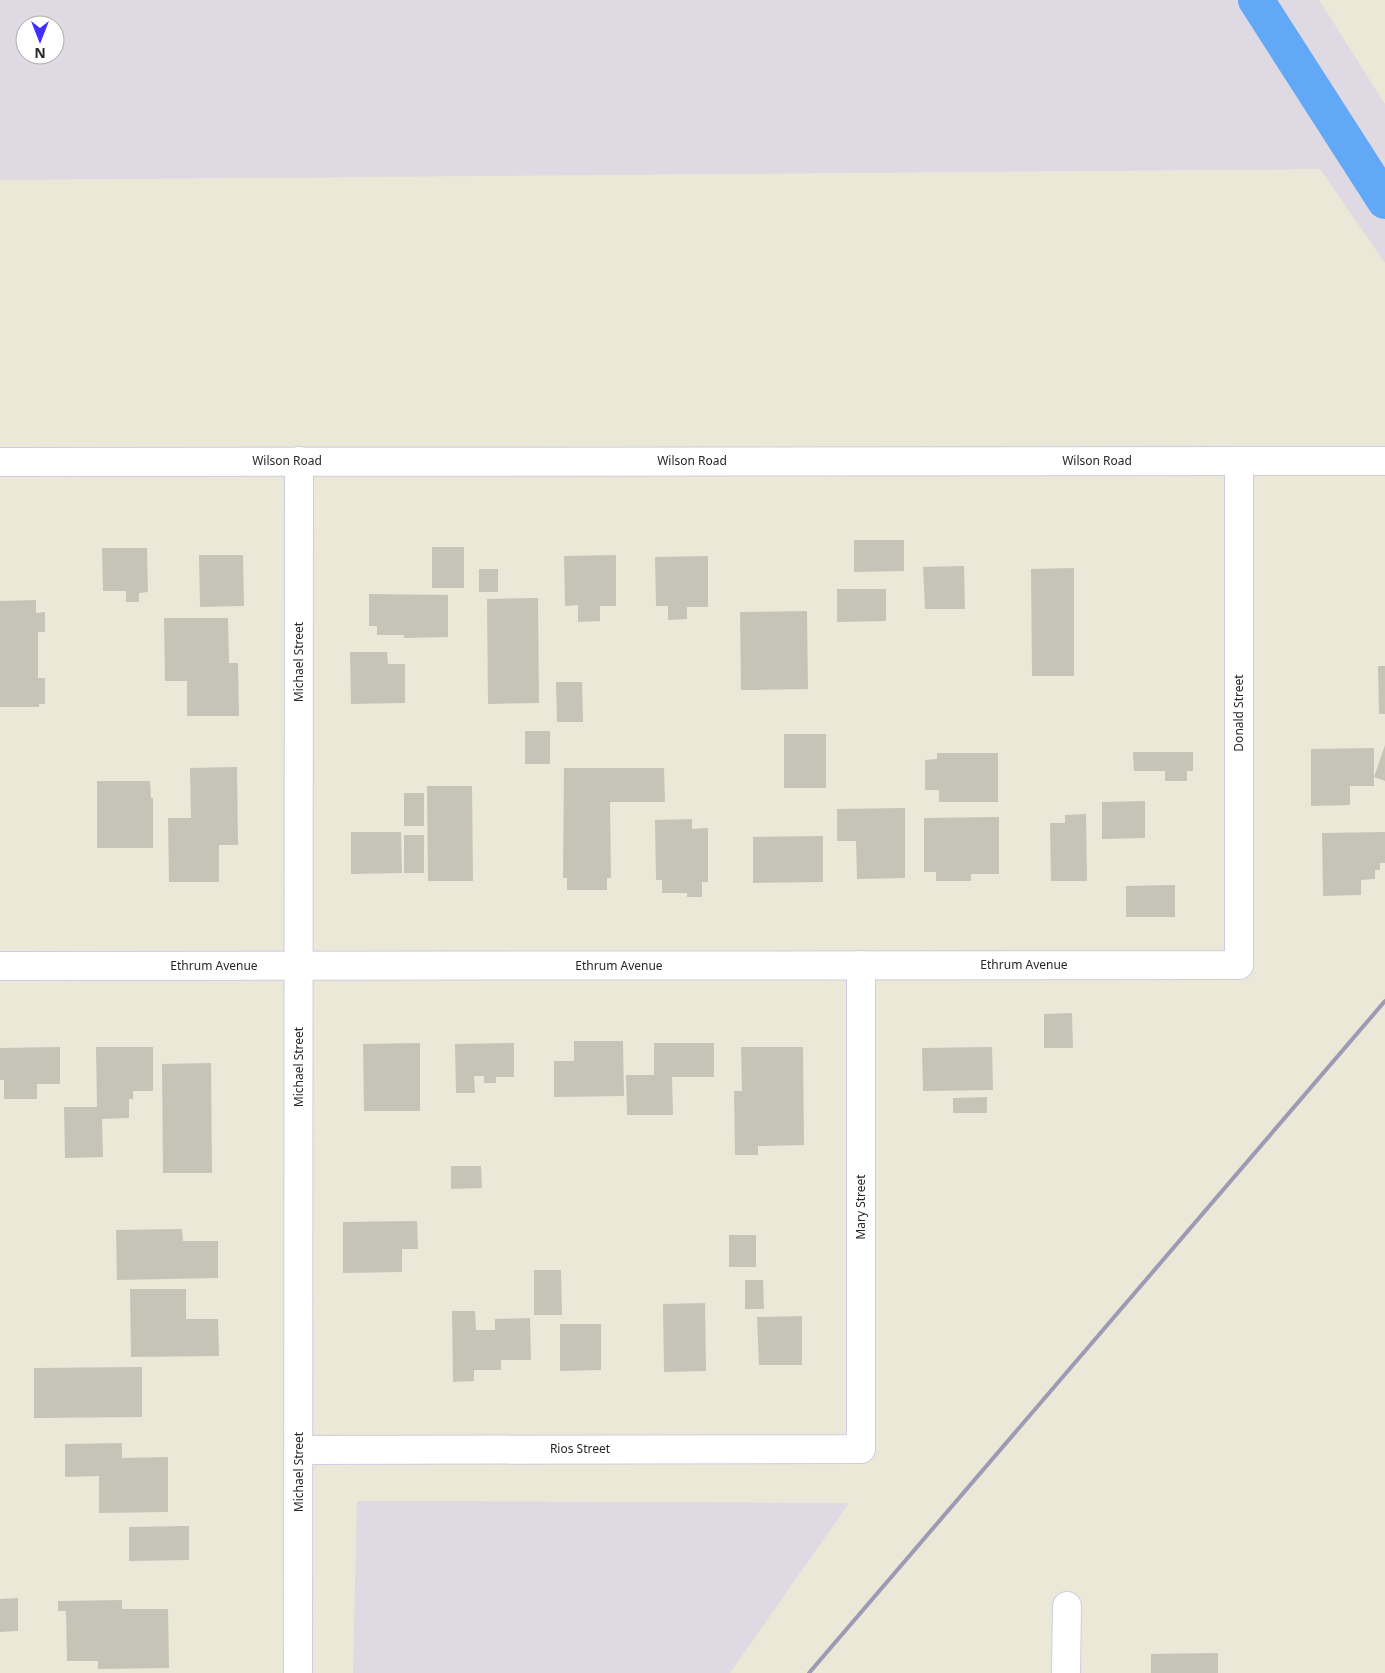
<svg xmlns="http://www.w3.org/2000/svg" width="1385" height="1673" font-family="'Noto Sans',sans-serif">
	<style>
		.industrial { fill: #ded9e3; fill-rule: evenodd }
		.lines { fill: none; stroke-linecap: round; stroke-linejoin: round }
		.canal { stroke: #61a8f7; stroke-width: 36 }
		.building { fill: #c6c4b7 }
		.minor-casing { stroke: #cecce2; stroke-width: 30 }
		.minor { stroke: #fff; stroke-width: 28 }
		.rail { stroke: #9d9ab3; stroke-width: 4 }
		.labels { text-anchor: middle; stroke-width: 4; stroke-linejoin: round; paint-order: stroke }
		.street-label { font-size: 12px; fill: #272727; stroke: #fff }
	</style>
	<rect width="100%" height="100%" fill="#ebe8d7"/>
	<g class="industrial">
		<path d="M0 0H1319L1385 104V263L1320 169 0 180ZM25 25H55V55H25Z"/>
		<path d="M357 1501 849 1503 730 1673H353Z"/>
	</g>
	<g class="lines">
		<path class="canal" d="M1256 0 1385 201"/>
	</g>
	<g class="building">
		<path d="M854 540H904V571L854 572Z"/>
		<rect x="432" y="547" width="32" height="41"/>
		<path d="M102 548H147L148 592 139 593V602H126V591H103Z"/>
		<path d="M199 555H243L244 606 200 607Z"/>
		<path d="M616 555V606H600V621L578 622V605L565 606 564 556Z"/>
		<path d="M708 556V607H687V619L668 620V606H656L655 557Z"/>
		<path d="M964 566 965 609H925L923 567Z"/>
		<path d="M1074 568V676H1032L1031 569Z"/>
		<rect x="479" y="569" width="19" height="23"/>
		<path d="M837 589H886V621L837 622Z"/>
		<path d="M369 594 448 595V637L404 638V635H377V626H369Z"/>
		<path d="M538 598 539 703 488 704 487 599Z"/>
		<path d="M36 600V613L45 612V632H38V678H45V704H39V707H0V601Z"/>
		<path d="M807 611 808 689 741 690 740 612Z"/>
		<path d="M164 618H228L229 663H238L239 716H187V681H165Z"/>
		<path d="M350 652H387L388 664H405V703L351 704Z"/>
		<path d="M1378 666H1385V714H1379Z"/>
		<path d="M556 682H582L583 722H557Z"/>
		<rect x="525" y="731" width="25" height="33"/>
		<rect x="784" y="734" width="42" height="54"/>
		<path d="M1385 745V781L1374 777Z"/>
		<path d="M1374 748V786H1350V805L1311 806V749Z"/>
		<path d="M1133 752H1193V771H1187V781H1165V771H1134Z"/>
		<path d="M937 753H998V802H939V790H925V760L937 759Z"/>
		<path d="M237 767 238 845H219V882H169L168 818H191L190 768Z"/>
		<path d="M564 768H664L665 802H610L611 878H607V890H567V878H563Z"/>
		<path d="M97 781H150L151 798H153V848H97Z"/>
		<path d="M427 786H472L473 881H428Z"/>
		<rect x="404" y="793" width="20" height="33"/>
		<path d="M1145 801V838L1102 839V802Z"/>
		<path d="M905 808V878L857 879 856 841H837V809Z"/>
		<path d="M1086 814 1087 881H1051L1050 823H1065V815Z"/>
		<path d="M999 817V874H971V881H936V872H924V818Z"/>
		<path d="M692 819V829L708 828V882H702V897H687V893H662V880H656L655 820Z"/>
		<path d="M351 832H401L402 873 351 874Z"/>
		<path d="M1385 832V863H1380V870H1375V879L1361 880V895L1323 896 1322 833Z"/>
		<rect x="404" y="835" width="20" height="38"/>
		<path d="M823 836V882L753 883V837Z"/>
		<path d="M1175 885V917H1126V886Z"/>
		<path d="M1072 1013 1073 1048H1044V1014Z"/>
		<path d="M574 1041H623L624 1096 554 1097V1061H574Z"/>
		<path d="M420 1043V1111H364L363 1044Z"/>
		<path d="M514 1043V1077H496V1083H484V1076H474L475 1093H456L455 1044Z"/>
		<path d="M654 1043H714V1077H672L673 1115H627L626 1075H654Z"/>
		<path d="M60 1047V1084H37V1099H4V1080H0V1048Z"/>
		<path d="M96 1047H153V1091H133V1099H129V1118L102 1119 103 1157 65 1158 64 1107H97Z"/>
		<path d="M741 1047H803L804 1145 758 1146V1155H735L734 1091H742Z"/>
		<path d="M992 1047 993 1090 923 1091 922 1048Z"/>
		<path d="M211 1063 212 1173H163L162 1064Z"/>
		<path d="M987 1097V1113H953V1098Z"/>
		<path d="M451 1166H481L482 1188 451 1189Z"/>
		<path d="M417 1221 418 1249H402V1272L343 1273V1222Z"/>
		<path d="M182 1229 183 1241H218V1278L117 1280 116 1230Z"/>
		<rect x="729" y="1235" width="27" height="32"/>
		<path d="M534 1270H561L562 1315H534Z"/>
		<path d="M745 1280H763L764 1309H745Z"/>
		<path d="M130 1289H186V1319H218L219 1356 131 1357Z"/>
		<path d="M705 1303 706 1371 664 1372 663 1304Z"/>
		<path d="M452 1311H475L476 1330H495V1319L530 1318 531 1360H501V1370H474V1381L453 1382Z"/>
		<path d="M802 1316V1365H759L757 1317Z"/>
		<path d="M560 1324H601V1370L560 1371Z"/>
		<path d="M142 1367V1417L34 1418V1368Z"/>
		<path d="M122 1443V1458L168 1457V1512L99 1513V1476L65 1477V1444Z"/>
		<path d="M189 1526V1560L129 1561V1527Z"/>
		<path d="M18 1598V1631L0 1632V1599Z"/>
		<path d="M122 1600V1609H168L169 1668 98 1669V1661H67L66 1611H58V1601Z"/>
		<path d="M1218 1653V1673H1151V1654Z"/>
	</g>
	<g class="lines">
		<g class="minor-casing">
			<g id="minor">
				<path d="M0 462 1385 461"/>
				<path d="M0 966 1239 965V461"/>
				<path d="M299 1450 861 1449V965"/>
				<path d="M298 1673 299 461"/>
				<path d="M1066 1673 1067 1606"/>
			</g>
		</g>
		<use href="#minor" class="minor"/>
		<path class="rail" d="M809 1673 1385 1001"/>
	</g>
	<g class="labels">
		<g class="street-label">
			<text x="287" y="465">Wilson Road</text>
			<text x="692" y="465">Wilson Road</text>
			<text x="1097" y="465">Wilson Road</text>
			<text transform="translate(299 662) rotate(-90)" y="4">Michael Street</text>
			<text transform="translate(1239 713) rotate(-90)" y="4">Donald Street</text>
			<text x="1024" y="969">Ethrum Avenue</text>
			<text x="214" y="970">Ethrum Avenue</text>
			<text x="619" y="970">Ethrum Avenue</text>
			<text transform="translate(299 1067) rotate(-90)" y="4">Michael Street</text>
			<text transform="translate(861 1207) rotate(-90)" y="4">Mary Street</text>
			<text x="580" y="1453">Rios Street</text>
			<text transform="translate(299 1472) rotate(-90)" y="4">Michael Street</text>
		</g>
	</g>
	<g transform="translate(40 40) rotate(180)"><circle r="24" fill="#ffffff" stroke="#a9a9a9"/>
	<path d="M0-4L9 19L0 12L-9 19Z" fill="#3f30ff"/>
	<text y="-8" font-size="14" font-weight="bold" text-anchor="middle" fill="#272727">N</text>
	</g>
</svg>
